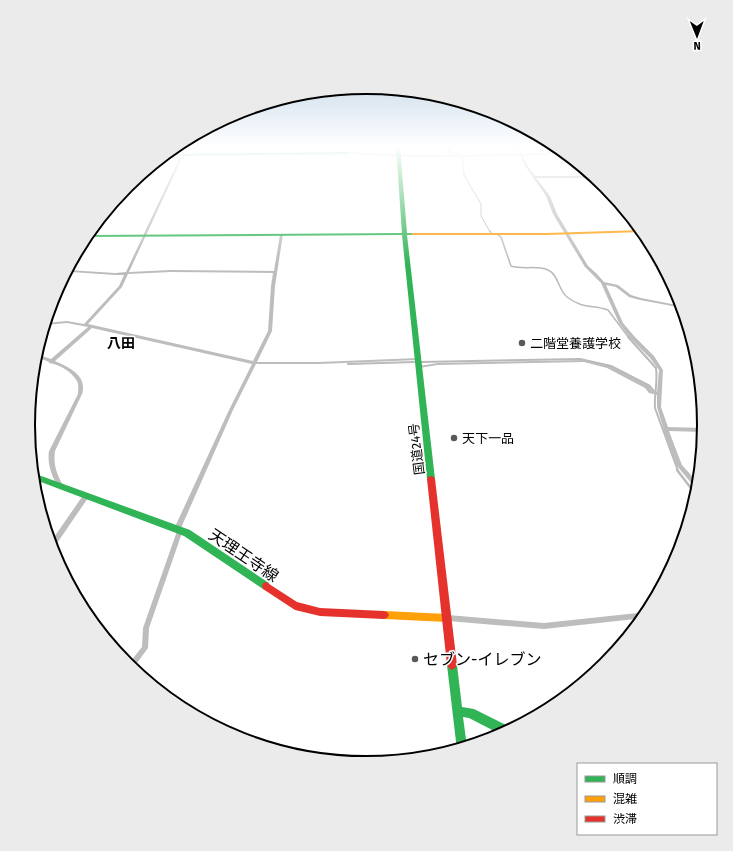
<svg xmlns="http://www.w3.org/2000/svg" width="733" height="851" font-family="'Fira Sans','Noto Sans JP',sans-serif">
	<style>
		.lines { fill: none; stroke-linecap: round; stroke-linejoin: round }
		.stream-far3 { stroke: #bababa; stroke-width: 1 }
		.stream-far2 { stroke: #bababa; stroke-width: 1.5 }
		.stream-far1 { stroke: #bababa; stroke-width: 2 }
		.stream { stroke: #bababa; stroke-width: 2.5 }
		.street { fill: #bdbdbd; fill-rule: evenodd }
		.fast { fill: #30b455; fill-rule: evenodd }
		.slow { fill: #ff9f0a; fill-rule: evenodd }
		.jam { fill: #e5322d; fill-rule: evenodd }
		.poi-dot { fill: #595959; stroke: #fff; stroke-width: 1.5 }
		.labels { text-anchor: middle; stroke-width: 3; stroke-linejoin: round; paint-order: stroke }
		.poi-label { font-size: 13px; fill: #000; stroke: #fff; text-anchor: start }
		.street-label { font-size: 13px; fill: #000; stroke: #fff }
		.neighbourhood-label { font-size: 14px; font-weight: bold; fill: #000; stroke: #fff }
		.near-street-label { font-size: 16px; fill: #000; stroke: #fff }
		.near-poi-label { font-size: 16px; fill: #000; stroke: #fff; text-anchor: start }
		.rim { fill: none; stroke: #000; stroke-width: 2 }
	</style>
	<rect width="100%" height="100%" fill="#fff"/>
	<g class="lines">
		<path class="stream-far3" d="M449 147 451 152 462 154 464 175 481 204V216L490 232"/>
		<g class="stream-far2">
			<path d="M490 231 491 233"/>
			<path d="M498 235 501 237 511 266C523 270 536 265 548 270 559 275 558 290 567 297 584 310 593 304 608 310L629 338"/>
		</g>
		<g class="stream-far1">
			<path d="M628 337 656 368C658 381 654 395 655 408L678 471"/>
			<path d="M421 362 580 359 611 366 650 386 654 391"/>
			<path d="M348 364 414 362"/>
		</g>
		<path class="stream" d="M677 470 697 496"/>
		<g class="street">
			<path d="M185 147H187L129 272 171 270 274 271 280 235 283 234 275 286 272 331 257 362H319L418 358 420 359 418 360 319 364H256L233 410 181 528H182L183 530 149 628 148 648 134 667 132 668 125 662H130L142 647 143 628 177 531H175L174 529 229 410 252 364 92 328 55 361C66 366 83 373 83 387 83 390 83 392 82 394L55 451C53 465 57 475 64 487L63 489H59C52 476 47 465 49 451L78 394C78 389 79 385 77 381 72 372 59 364 49 363V362L35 356 36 354 51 359 88 327 67 323 45 325 46 323 67 321 84 324 119 286 124 275H115L71 272 64 280H62L68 270 115 273 126 272ZM171 272 273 273 271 286 268 331 253 361 88 324 122 287 128 274Z"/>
			<path d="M447 147H449L451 155 519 154 516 147H518L522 154 563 151 565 153 523 156 528 167 535 176H594L596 178H536L550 196 557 214 588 266 596 273 604 282 618 285 631 295 641 298 682 306 683 308 640 300 629 297 616 287 606 285 623 323 634 336 654 356 663 370 661 407 668 427 705 428 704 432 669 431 675 447 682 465 699 484V490H697L677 466 669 447 657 407V395L649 393 645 388 607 368 584 362 438 365 419 368H417V366H419L438 363 584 360 610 366 649 386 653 391 657 392 659 370 650 358 630 338 619 323 601 283 585 267 553 214 546 196 526 167 520 156 413 157 348 154 347 153 348 152 413 155H449Z"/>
			<path d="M84 494H88L89 496 88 498 53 549H52L50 543Z"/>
			<path d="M647 612H649L644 618 544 629 448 621 446 620 445 618 446 616 448 615 544 623Z"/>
		</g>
		<g class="fast">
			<path d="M396 147H400L407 233H413L415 234 413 235H407L435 479 434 481 431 482 428 481 427 479 402 235 85 237 87 235 402 233Z"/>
			<path d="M348 152H349V154L164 156 167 154Z"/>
			<path d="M33 473 190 530 269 583 270 586 269 589 266 590 263 589 184 536 33 479Z"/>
			<path d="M452 660 455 662 457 665 462 707 474 709 512 728V730L502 735 469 718 463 717 467 747 457 750 447 665 449 662Z"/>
		</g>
		<g class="slow">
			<path d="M642 230 644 232 546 235H413L411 234 413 233H546Z"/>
			<path d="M384 611 447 614 450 615 452 618 450 621 447 622 384 619 381 618 379 615 381 612Z"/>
		</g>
		<g class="jam">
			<path d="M431 476 434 477 435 479 457 665 455 668 452 670 449 668 447 665 427 479 428 477Z"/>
			<path d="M266 582 297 602 320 608 384 611 387 612 389 615 387 618 384 619 320 616 295 610 263 589 262 586 263 583Z"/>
		</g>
	</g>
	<linearGradient id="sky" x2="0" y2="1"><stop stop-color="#95b6d6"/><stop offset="0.55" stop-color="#fff"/><stop offset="1" stop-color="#fff" stop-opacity="0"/></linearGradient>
	<rect width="733" height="266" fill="url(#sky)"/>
	<g class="poi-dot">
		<circle cx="522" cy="343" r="4"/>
		<circle cx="454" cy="438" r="4"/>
		<circle cx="415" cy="659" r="4"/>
	</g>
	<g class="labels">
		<g class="poi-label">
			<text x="530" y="348">二階堂養護学校</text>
			<text x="462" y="443">天下一品</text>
		</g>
		<g class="street-label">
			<text transform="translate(416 449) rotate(-97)" y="5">国道24号</text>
		</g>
		<g class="neighbourhood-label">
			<text x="121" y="348">八田</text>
		</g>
		<g class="near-street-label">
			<text transform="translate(244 555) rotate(34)" y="6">天理王寺線</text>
		</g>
		<g class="near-poi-label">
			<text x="423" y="665">セブン-イレブン</text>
		</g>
	</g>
	<path d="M0 0H733V851H0ZM35 425a331 331 0 1 1 662 0a331 331 0 1 1-662 0Z" fill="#ebebeb" fill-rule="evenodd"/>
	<path class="rim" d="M35 425a331 331 0 1 1 662 0a331 331 0 1 1-662 0Z"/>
	<rect x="577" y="763" width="140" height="72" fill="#ffffff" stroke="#999999"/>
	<rect x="585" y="776" width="20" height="6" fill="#30b455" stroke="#999999"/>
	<text x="613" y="783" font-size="12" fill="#000000">順調</text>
	<rect x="585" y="796" width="20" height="6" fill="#ff9f0a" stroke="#999999"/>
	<text x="613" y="803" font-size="12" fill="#000000">混雑</text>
	<rect x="585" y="816" width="20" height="6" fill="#e5322d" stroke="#999999"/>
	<text x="613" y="823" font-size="12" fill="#000000">渋滞</text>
	<g transform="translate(697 36) rotate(179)" stroke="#ffffff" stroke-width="3" paint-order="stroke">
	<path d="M0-3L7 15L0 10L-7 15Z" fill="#000000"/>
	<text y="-6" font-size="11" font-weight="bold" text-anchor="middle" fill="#000000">N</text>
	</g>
</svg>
